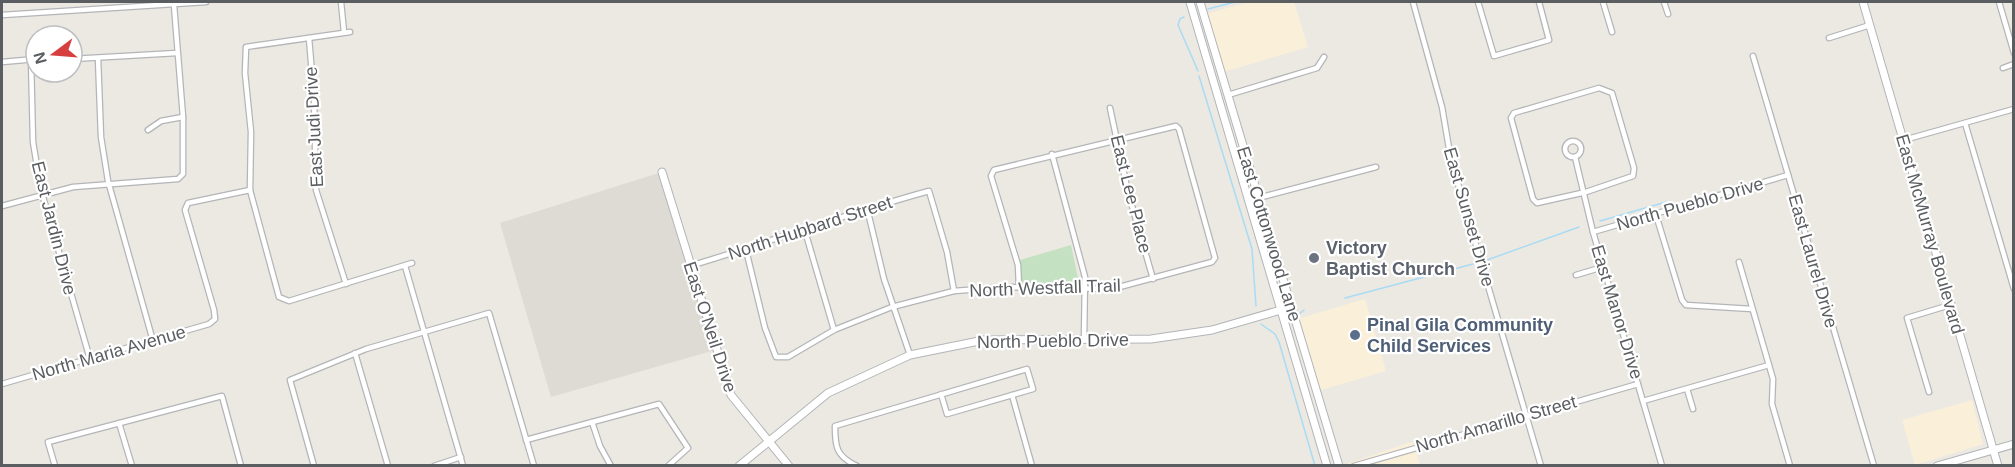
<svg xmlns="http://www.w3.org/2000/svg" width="2015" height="467" font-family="Arial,sans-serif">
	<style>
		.commercial { fill: #faefd9 }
		.education { fill: #dedad4 }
		.park { fill: #c4e1c1 }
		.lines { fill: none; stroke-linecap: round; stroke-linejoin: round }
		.stream { stroke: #a9dbf5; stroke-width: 1.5 }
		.street-casing { stroke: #b3b5b8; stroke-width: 7 }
		.secondary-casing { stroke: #b2b5b8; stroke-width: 9 }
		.street { stroke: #fff; stroke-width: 4.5 }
		.secondary { stroke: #fff; stroke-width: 7 }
		.worship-dot { fill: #6b7280; stroke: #fff; stroke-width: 2 }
		.service-dot { fill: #5c6f8a; stroke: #fff; stroke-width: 2 }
		.labels { text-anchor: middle; stroke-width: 4.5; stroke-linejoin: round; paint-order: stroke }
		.street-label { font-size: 18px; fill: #5b5e61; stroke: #fff }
		.worship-label { font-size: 18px; font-weight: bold; fill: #5b616d; stroke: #fff; text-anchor: start }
		.service-label { font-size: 18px; font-weight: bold; fill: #4e5e75; stroke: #fff; text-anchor: start }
	</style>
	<rect width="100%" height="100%" fill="#ece9e2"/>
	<g class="commercial">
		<path d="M1249 2H1294L1308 47 1224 72 1206 14Z"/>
		<path d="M1365 299 1386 371 1318 391 1297 319Z"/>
		<path d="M1972 400 1983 444 1915 465 1902 420Z"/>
		<path d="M1413 442 1420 465 1341 466 1408 443Z"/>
	</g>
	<path class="education" d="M662 172 715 350 551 397 500 223Z"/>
	<path class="park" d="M1071 245 1079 283 1037 287 1022 284 1020 260Z"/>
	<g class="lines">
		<g class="stream">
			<path d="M1208 9 1235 2"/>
			<path d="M1184 17 1180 19 1178 25 1198 71"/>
			<path d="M1199 76 1252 249 1256 306"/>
			<path d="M1600 221 1666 202"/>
			<path d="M1487 260 1579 227"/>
			<path d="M1345 298 1473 264"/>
			<path d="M1298 315 1304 310"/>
			<path d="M1261 324 1275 334 1279 342 1315 466"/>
		</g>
		<g class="street-casing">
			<g id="street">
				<path d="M341 2 344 32"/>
				<path d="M1413 2 1442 107 1451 160 1541 466"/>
				<path d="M1478 2 1494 56 1549 40 1539 2"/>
				<path d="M1603 2 1612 32"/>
				<path d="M1664 2 1668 14"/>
				<path d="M1999 2 2014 53"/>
				<path d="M2 15 206 2"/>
				<path d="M350 32 246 47 245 73 251 132 250 190 279 297 289 301 412 263"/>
				<path d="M309 38 314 98 316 190 346 284"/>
				<path d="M1829 38 1870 25"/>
				<path d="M1753 56 1874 466"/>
				<path d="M98 58 101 137 108 181 153 341"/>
				<path d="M31 59 33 142 41 190 90 359"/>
				<path d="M72 59 177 53"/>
				<path d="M2 62 36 59"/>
				<path d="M2003 68 2014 64"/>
				<path d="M1599 88 1612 93 1634 168 1633 176 1586 192 1537 203 1533 199 1511 118 1514 113Z"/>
				<path d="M1228 95 1317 68 1324 57"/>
				<path d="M1110 108 1128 192 1153 279"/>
				<path d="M1965 123 2014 289"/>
				<path d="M148 130 161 121 183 117"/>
				<path d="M1904 140 2014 109"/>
				<circle cx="1573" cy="149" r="8"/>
				<path d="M1052 154 1085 277 1084 340"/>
				<path d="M1575 157 1593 232 1662 466"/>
				<path d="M1258 198 1376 167"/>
				<path d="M2 206 73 187 178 179 183 174V117L174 5"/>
				<path d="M867 208 884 279 910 355"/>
				<path d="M1656 215 1682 300 1686 305 1752 309"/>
				<path d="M805 231 834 330"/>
				<path d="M1593 232 1788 175"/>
				<path d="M746 250 765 328 776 357H788L834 330 892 307 954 291 1008 287 1112 289 1212 262 1215 258 1179 129 1176 126 994 170 991 176 1018 265 1019 287"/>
				<path d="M1739 262 1773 379 1772 404 1790 466"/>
				<path d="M405 266 463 466"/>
				<path d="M690 266C770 242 848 213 929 191L947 252 954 291"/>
				<path d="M1576 275 1603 267"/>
				<path d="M355 353 388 466"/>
				<path d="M2 384 209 324 215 319 214 310 185 210 188 203 250 190"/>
				<path d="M1687 389 1693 409"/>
				<path d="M1929 392 1907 318 1950 305"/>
				<path d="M1012 395 1032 466"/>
				<path d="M1643 401 1769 365"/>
				<path d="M592 422 600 446 611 466"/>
				<path d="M119 423 132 466"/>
				<path d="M526 440 659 404 688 448 668 466"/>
				<path d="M55 466 48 442 222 396 241 466"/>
				<path d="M314 466 290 380 366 349 489 313 534 466"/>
				<path d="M434 466 461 457"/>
				<path d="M857 466C836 456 835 447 835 426L1027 369 1033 389 947 414 941 394"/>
				<path d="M1354 466 1638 384"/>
			</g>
		</g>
		<g class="secondary-casing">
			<g id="secondary">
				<path d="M1190 2 1327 466"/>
				<path d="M1200 2 1339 466"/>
				<path d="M1863 2 1998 466"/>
				<path d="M662 172 731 395 789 466"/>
				<path d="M739 466 828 393 910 355 984 340 1151 339 1212 330 1291 307"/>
				<path d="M1937 466 2014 444"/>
			</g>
		</g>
		<use href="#street" class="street"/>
		<use href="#secondary" class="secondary"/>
	</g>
	<circle class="worship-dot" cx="1314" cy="258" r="6"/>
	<circle class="service-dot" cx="1355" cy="335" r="6"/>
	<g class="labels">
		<g class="street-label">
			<text transform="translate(314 127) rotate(-93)" y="6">East Judi Drive</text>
			<text transform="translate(1131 194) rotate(76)" y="6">East Lee Place</text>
			<text transform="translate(1690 204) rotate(-16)" y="6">North Pueblo Drive</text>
			<text transform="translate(1469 217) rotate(74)" y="6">East Sunset Drive</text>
			<text transform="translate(54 228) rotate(76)" y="6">East Jardin Drive</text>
			<text transform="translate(810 228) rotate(-18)" y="6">North Hubbard Street</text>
			<text transform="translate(1269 234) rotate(73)" y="6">East Cottonwood Lane</text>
			<text transform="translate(1930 234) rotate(74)" y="6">East McMurray Boulevard</text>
			<text transform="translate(1813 261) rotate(74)" y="6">East Laurel Drive</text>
			<text transform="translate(1045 288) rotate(-2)" y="6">North Westfall Trail</text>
			<text transform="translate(1617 312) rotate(73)" y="6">East Manor Drive</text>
			<text transform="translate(710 327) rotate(72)" y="6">East O'Neil Drive</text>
			<text transform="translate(1053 341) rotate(-1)" y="6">North Pueblo Drive</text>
			<text transform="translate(109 353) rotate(-16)" y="6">North Maria Avenue</text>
			<text transform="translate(1496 424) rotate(-16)" y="6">North Amarillo Street</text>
		</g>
		<g class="worship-label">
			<text x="1326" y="254">Victory<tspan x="1326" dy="21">Baptist Church</tspan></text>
		</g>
		<g class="service-label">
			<text x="1367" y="331">Pinal Gila Community<tspan x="1367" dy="21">Child Services</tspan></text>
		</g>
	</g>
	<rect width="2015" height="467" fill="none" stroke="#5b5e61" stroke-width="6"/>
	<g transform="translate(54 54) rotate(254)"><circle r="28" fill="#ffffff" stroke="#bdbfc0" stroke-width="1.5"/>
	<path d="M0-4.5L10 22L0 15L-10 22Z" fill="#d63e3f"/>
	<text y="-9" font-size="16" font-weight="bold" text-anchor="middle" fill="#5b5e61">N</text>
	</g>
</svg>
